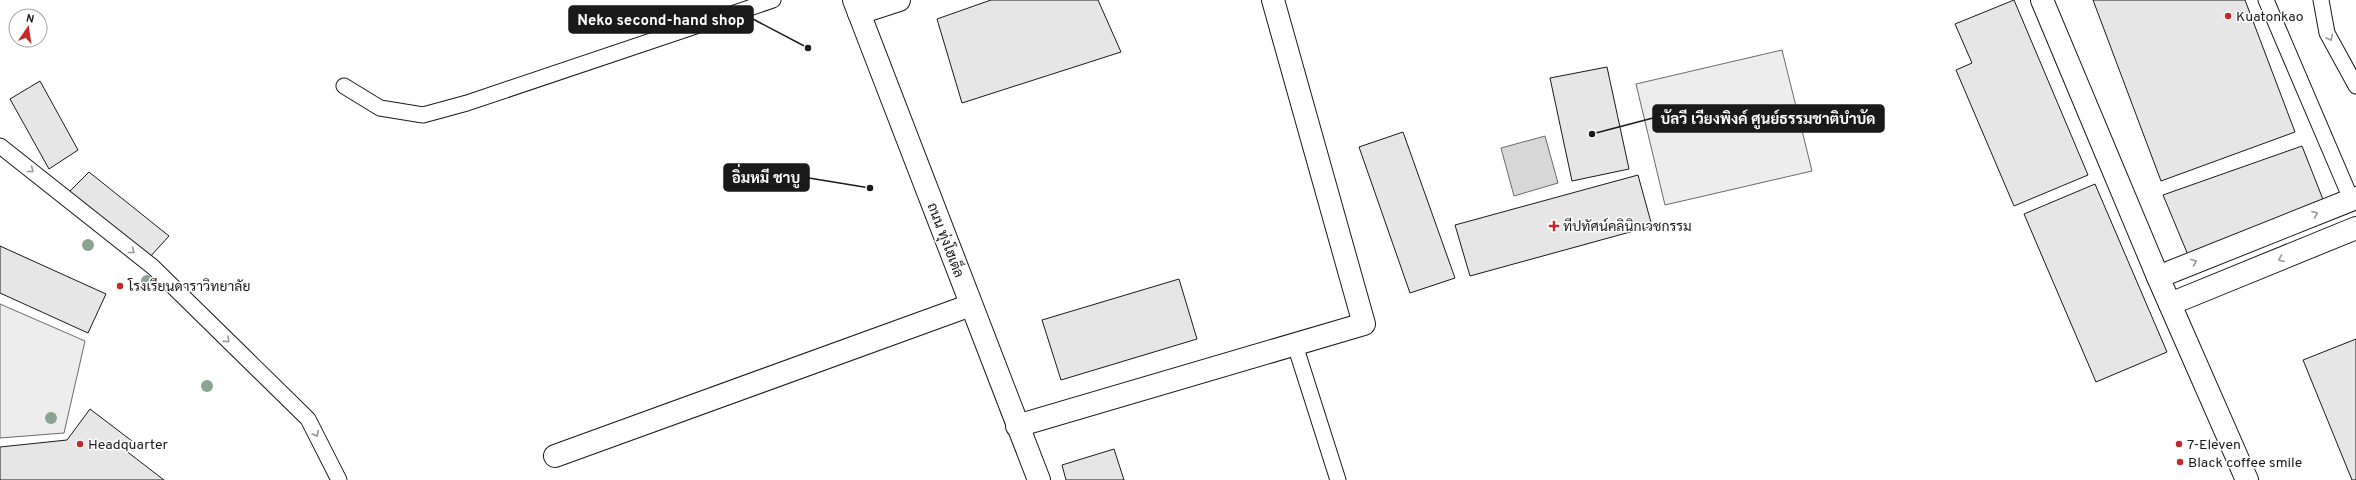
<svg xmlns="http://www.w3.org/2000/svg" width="2356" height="480" font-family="Overpass,Sarabun,sans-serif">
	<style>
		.built { fill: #ededed; stroke: #6a6a6a }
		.water { fill: #d7d7d7; stroke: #6a6a6a }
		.building { fill: #e6e6e6; stroke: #1a1a1a }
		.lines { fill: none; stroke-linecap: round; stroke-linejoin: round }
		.service-casing { stroke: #1a1a1a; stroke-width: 17 }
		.minor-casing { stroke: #1a1a1a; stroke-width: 24 }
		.tertiary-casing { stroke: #1a1a1a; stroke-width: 24 }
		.service { stroke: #fff; stroke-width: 15 }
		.minor { stroke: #fff; stroke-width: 22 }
		.tertiary { stroke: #fff; stroke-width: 22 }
		.tree { fill: #8aa48f }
		.oneway { stroke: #989898 }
		.poi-dot { fill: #c62828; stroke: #fff; stroke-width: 1.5 }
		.labels { text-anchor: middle; stroke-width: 3; stroke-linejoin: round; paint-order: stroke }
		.poi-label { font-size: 14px; fill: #1a1a1a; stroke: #fff; text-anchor: start }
		.street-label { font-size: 14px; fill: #1a1a1a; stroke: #fff }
		.leader { fill: none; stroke: #1a1a1a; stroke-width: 1.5 }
		.callout-dot { fill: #1a1a1a; stroke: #fff; stroke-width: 1.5 }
		.callout { fill: #1a1a1a; stroke: #1a1a1a; stroke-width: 1.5 }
		.callout-label { font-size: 15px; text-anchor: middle; font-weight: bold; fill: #fff }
	</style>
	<rect width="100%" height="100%" fill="#fff"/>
	<g class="built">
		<path d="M1782 50 1812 171 1665 205 1636 84Z"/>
		<path d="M0 304 85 341 64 433 0 438Z"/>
	</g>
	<path class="water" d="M1545 136 1558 183 1514 196 1501 148Z"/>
	<g class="building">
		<path d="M991 0H1098L1121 52 962 103 937 19Z"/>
		<path d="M2014 0 2088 175 2014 206 1956 70 1972 63 1955 24Z"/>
		<path d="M2093 0H2245L2295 132 2161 181Z"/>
		<path d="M1607 67 1629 169 1572 181 1550 78Z"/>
		<path d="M40 81 78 150 49 169 10 99Z"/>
		<path d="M1403 132 1455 278 1410 293 1359 147Z"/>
		<path d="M2302 146 2324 202 2188 255 2163 195Z"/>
		<path d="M89 172 169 236 149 258 69 192Z"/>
		<path d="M1638 175 1652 226 1470 276 1455 225Z"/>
		<path d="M2095 184 2167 352 2096 382 2024 214Z"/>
		<path d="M0 246 106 294 88 333 0 293Z"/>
		<path d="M1179 279 1197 339 1061 380 1042 320Z"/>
		<path d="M2356 339V480H2352L2303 360Z"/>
		<path d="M90 409 132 441 125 450 164 480H0V447L67 440Z"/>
		<path d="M1114 449 1124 480H1066L1062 465Z"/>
	</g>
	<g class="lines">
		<g class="service-casing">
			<g id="service">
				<path d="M2266 0 2351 199"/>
				<path d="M2321 0 2327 33 2356 86"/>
				<path d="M344 86 380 108 423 115 467 103 773 0"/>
				<path d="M0 146 153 267 308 419 339 480"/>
				<path d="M1295 345 1338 480"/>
			</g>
		</g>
		<g class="minor-casing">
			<g id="minor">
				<path d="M2042 0 2158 277 2247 480"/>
				<path d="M859 13 899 0"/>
				<path d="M2158 277 2356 198"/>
				<path d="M2170 304 2356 228"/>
				<path d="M1017 426 1364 324 1273 0"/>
				<path d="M555 456 971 305"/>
			</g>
		</g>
		<g class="tertiary-casing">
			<path id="tertiary" d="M854 0 1039 480"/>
		</g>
		<use href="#service" class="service"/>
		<use href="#minor" class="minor"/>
		<use href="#tertiary" class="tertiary"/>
	</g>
	<g class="tree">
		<circle cx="88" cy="245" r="6"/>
		<circle cx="147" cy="281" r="6"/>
		<circle cx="207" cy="386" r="6"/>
		<circle cx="51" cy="418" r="6"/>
	</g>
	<defs><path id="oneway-chevron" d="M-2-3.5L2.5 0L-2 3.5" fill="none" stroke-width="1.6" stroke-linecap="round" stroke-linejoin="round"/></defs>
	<g class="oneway">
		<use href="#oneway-chevron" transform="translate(2330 38) rotate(63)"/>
		<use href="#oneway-chevron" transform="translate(31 170) rotate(38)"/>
		<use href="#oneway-chevron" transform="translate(2315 214) rotate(-22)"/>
		<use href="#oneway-chevron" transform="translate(132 251) rotate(38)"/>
		<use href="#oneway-chevron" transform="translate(2281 259) rotate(158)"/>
		<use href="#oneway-chevron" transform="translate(2194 262) rotate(-22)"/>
		<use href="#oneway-chevron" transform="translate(227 340) rotate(44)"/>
		<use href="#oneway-chevron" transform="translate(316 434) rotate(63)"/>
	</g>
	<g class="poi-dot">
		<circle cx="2228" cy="16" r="4"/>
		<path d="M1552 220h4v4h4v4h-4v4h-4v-4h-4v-4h4z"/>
		<circle cx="120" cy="286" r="4"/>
		<circle cx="80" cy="444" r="4"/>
		<circle cx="2179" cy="444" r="4"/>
		<circle cx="2180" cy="462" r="4"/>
	</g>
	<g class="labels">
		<g class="poi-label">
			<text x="2236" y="21">Kuatonkao</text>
			<text x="1563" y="231">ทีปทัศน์คลินิกเวชกรรม</text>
			<text x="128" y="291">โรงเรียนดาราวิทยาลัย</text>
			<text x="88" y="449">Headquarter</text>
			<text x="2187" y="449">7-Eleven</text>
			<text x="2188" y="467">Black coffee smile</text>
		</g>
		<g class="street-label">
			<text transform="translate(946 240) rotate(69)" y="5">ถนน ทุ่งโฮเต็ล</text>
		</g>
	</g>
	<path class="leader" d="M808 48L753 19M1592 134L1653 118M870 188L809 178"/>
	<g class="callout-dot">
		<circle cx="808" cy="48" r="4"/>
		<circle cx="1592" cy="134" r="4"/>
		<circle cx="870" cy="188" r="4"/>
	</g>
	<g class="callout">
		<rect x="569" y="6" width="184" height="27" rx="4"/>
		<rect x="1653" y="105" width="231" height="27" rx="4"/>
		<rect x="724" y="164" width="85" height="27" rx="4"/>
	</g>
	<g class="callout-label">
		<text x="661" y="25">Neko second-hand shop</text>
		<text x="1768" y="124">บัลวี เวียงพิงค์ ศูนย์ธรรมชาติบำบัด</text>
		<text x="766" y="183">อิ่มหมี ชาบู</text>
	</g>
	<g transform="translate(28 28) rotate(13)"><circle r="19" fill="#ffffff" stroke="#a3a3a3"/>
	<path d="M0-3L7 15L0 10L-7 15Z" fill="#c62828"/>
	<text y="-6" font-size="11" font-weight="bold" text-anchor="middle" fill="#1a1a1a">N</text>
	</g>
</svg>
